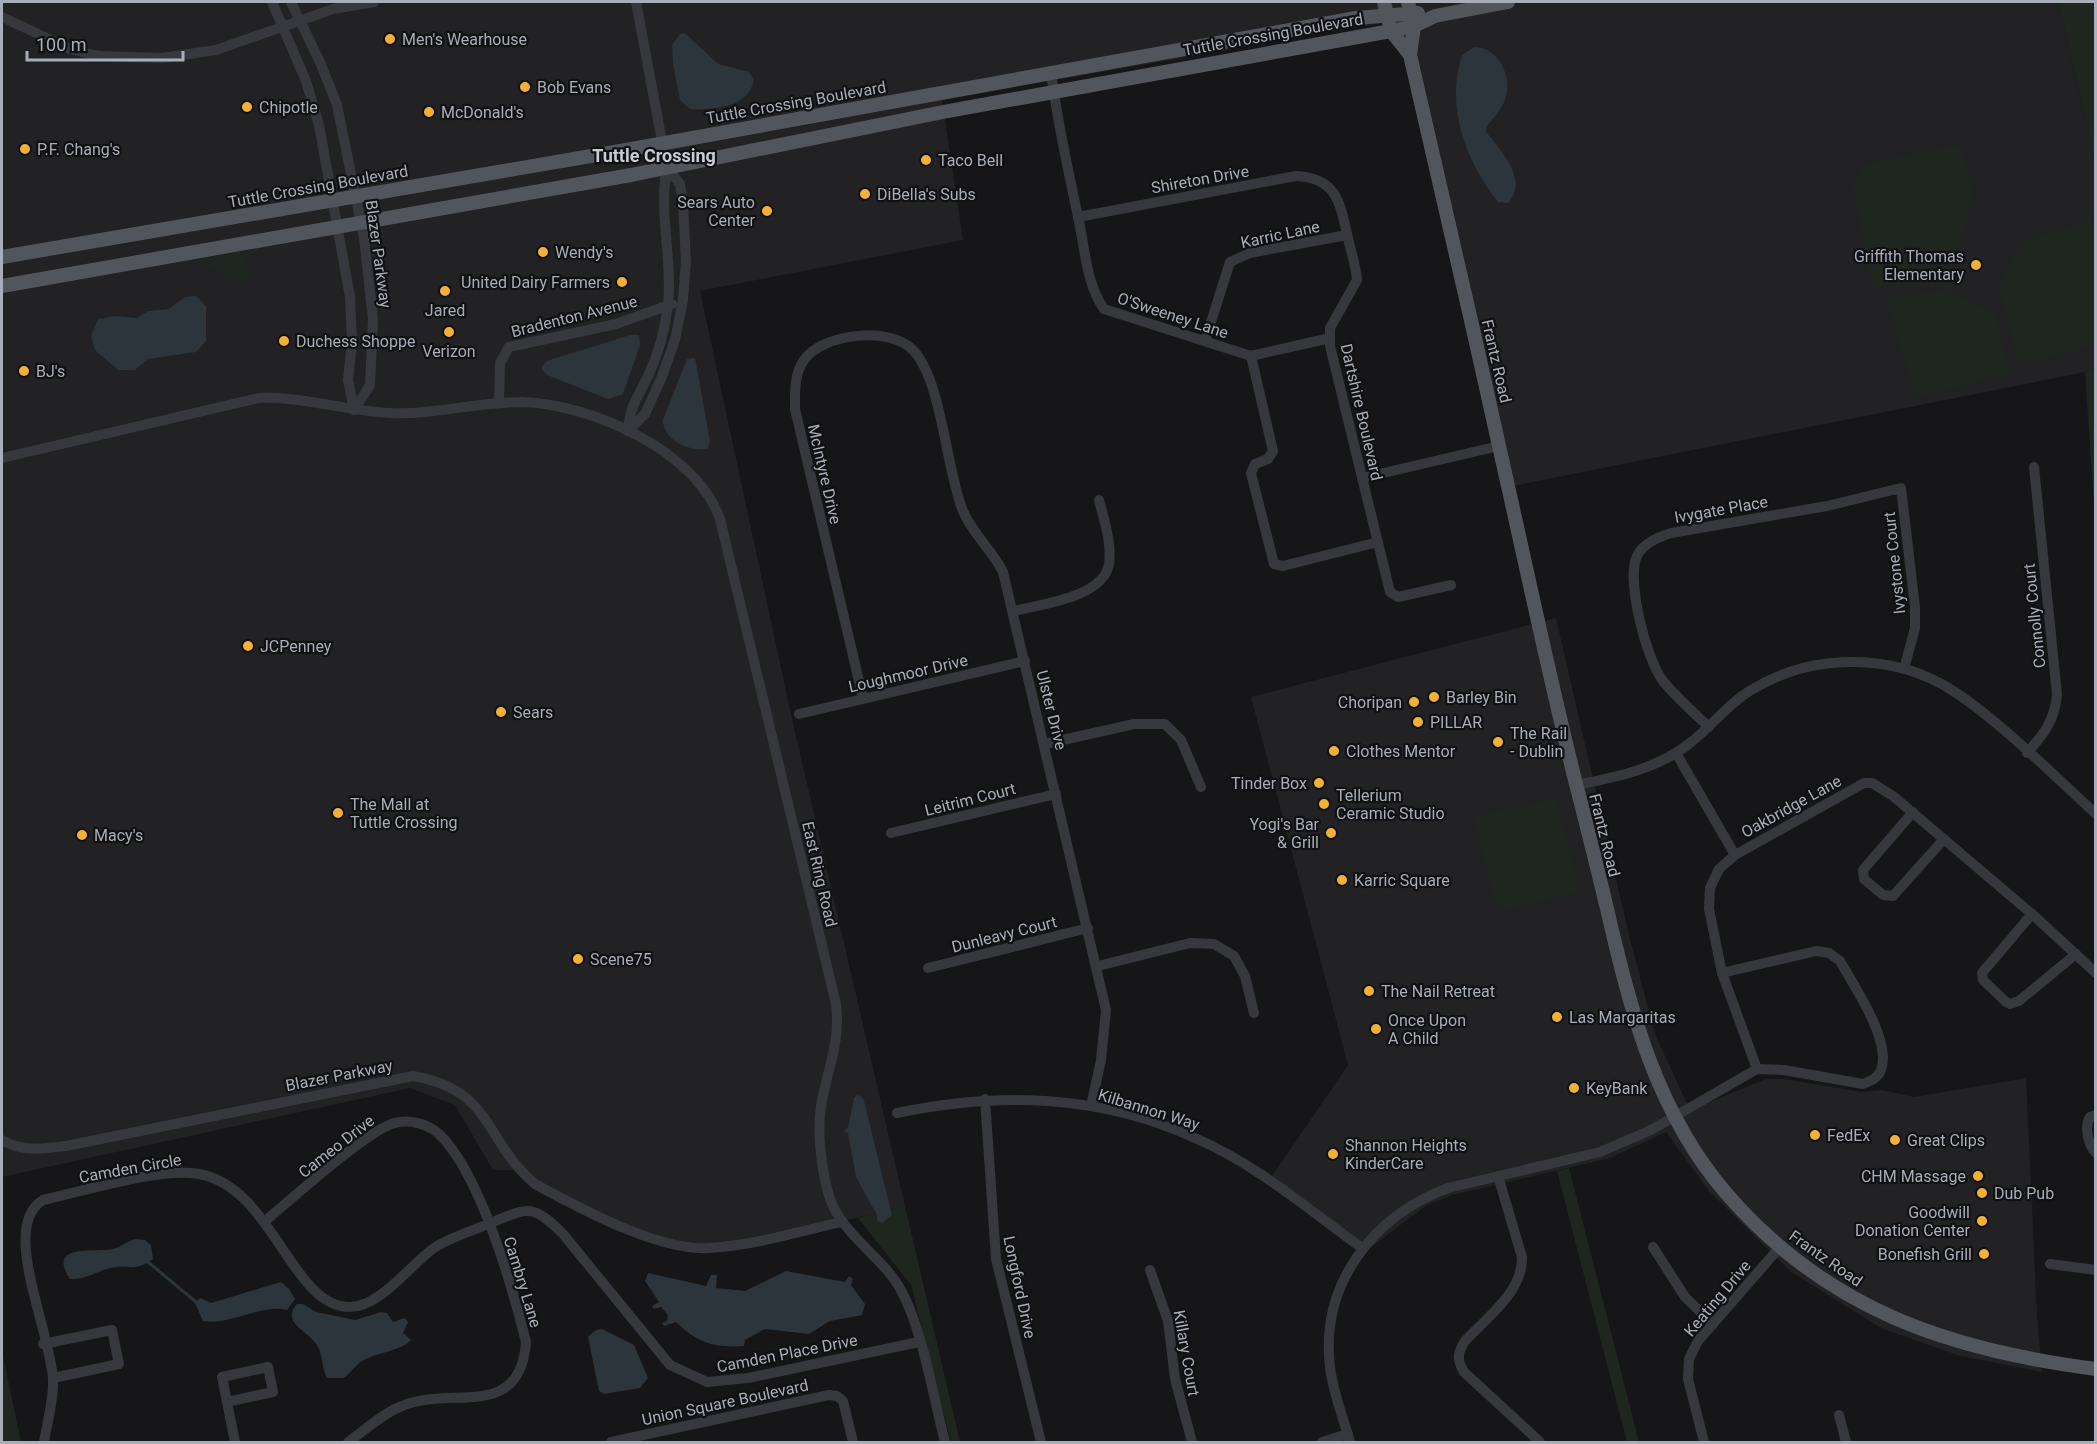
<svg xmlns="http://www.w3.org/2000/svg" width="2097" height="1444" font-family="Roboto,sans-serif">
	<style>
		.built { fill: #222225 }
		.green { fill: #1e261f }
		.water { fill: #2c353c }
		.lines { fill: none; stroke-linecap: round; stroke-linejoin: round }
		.stream { stroke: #2c353c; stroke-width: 3 }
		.minor { stroke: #37383d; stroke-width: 10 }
		.major { stroke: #53555c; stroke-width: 14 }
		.poi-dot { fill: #f2b134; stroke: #111113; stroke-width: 2 }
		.labels { text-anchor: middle; stroke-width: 4.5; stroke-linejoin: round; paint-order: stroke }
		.street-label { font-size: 16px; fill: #a8adb8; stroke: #111113 }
		.poi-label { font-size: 16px; fill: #a8adb8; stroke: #111113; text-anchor: start }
		.neighbourhood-label { font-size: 18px; font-weight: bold; fill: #c9ccd4; stroke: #111113 }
	</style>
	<rect width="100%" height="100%" fill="#161618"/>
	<g class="built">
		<path d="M2 2H2058L2095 160V370L1503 488 1399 20 942 100 963 240 700 291 792 719 905 1206 758 1242 708 1249 632 1230 518 1170H493L455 1105 410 1088 2 1177Z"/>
		<path d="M1556 618 1629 935 1655 1034 1690 1110 1766 1079H1784L1862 1092 1882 1090 1914 1097 2026 1078 2037 1316 2042 1372 1957 1355 1881 1328 1791 1272 1708 1190 1666 1132 1610 1158 1452 1195 1426 1206 1367 1250 1270 1179 1348 1065 1251 697Z"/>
	</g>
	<g class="green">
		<path d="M2058 2H2095V160Z"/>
		<path d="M1959 144 1973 188 1966 227 1952 262 1931 281 1873 287 1852 186 1865 164Z"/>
		<path d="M2091 220 2096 239 2095 346 2019 365 1998 286 2023 241Z"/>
		<path d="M246 251 245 262 252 278 239 281 231 280 197 260Z"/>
		<path d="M1947 289 1996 314 2010 373 1915 398 1886 298Z"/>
		<path d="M2095 370H2096L2095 520 2085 372Z"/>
		<path d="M1557 799 1579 885 1577 891 1571 895 1513 909H1499L1493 899 1473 815Z"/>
		<path d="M1569 1168 1639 1442H1627L1557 1171Z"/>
		<path d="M905 1206 960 1442H951L911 1285 858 1218Z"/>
		<path d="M2 1351 21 1442H2Z"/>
	</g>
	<g class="water">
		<path d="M685 33 718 64 749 72 754 80C748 108 714 110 690 109L680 100 673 64 672 45 680 34Z"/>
		<path d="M1474 47C1499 47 1513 77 1505 100 1501 110 1493 119 1486 127V132C1502 151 1529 181 1508 203L1498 202C1466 161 1445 107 1462 55Z"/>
		<path d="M196 296 206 306V341L196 352 148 359 135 370H118L95 350 91 336 98 319 114 316 137 318 148 311 169 309 185 297Z"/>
		<path d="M630 335H639L640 345 623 394 608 399 547 375 541 368 547 361Z"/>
		<path d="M695 358 710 441 708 449C691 452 663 441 663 420L687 359Z"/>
		<path d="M857 1095 862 1097 864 1101 892 1215 882 1223 877 1221V1215L856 1177 848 1133 844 1131 848 1128 854 1098Z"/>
		<path d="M135 1239 145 1240 151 1245 153 1259C132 1273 131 1264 111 1268 96 1271 86 1280 70 1279 45 1242 99 1253 113 1249 122 1247 126 1241 135 1239Z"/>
		<path d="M786 1271 845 1282 849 1276 853 1279 851 1285 865 1304 862 1315 830 1321 809 1334 765 1329 745 1340 744 1346C715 1348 697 1343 676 1322L664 1326 662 1323 667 1321 668 1315 661 1307 654 1309 652 1306 659 1302 645 1281 648 1273 706 1286 711 1275H717L716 1288 745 1291Z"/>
		<path d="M281 1282 289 1289 295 1299 287 1310C264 1303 228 1326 203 1321L195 1303 200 1298 211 1303Z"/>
		<path d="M297 1304H303L316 1312 355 1320 381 1312 387 1313 393 1322 405 1318 408 1322 403 1333 411 1340C400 1351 380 1352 366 1359 355 1364 352 1372 344 1378H327C322 1368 323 1359 319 1349 313 1332 279 1324 297 1304Z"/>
		<path d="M602 1329 634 1345 648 1378 640 1388 604 1394 599 1391 588 1337 596 1330Z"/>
	</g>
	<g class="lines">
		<path class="stream" d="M148 1262 196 1302"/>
		<g class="minor">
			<path d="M272 2 306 81 319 125 350 297 352 343 348 380 354 410"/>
			<path d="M291 2 320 62 337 105 364 238 373 319 370 385 354 410"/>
			<path d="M2 17 70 49 99 56 162 58 216 50 333 9 374 2"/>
			<path d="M1051 72C1057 121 1068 169 1078 217 1085 247 1086 284 1104 309L1251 356 1330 338"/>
			<path d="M1078 217 1296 176C1338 178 1340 204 1348 238 1351 252 1356 266 1357 280L1330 328V346L1390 592 1398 597 1451 585"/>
			<path d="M1205 341 1230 262 1250 253 1347 235"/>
			<path d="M1251 356 1273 451 1268 459 1255 464 1251 473 1274 564 1283 566 1378 542"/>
			<path d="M499 403 500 363 509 347 616 324 672 304"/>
			<path d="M628 431 645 414 661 379 675 340 683 300 686 261 683 203 680 184 667 168 636 2"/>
			<path d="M628 431C630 405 637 399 648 376 658 355 665 329 668 305 673 259 658 213 667 168"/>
			<path d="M2 458 259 398C303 396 345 411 390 413 433 415 478 402 522 402 590 404 696 450 720 519L836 1004C841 1043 827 1069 821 1106 817 1133 821 1166 828 1192 838 1233 881 1254 901 1290 923 1331 933 1396 945 1442"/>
			<path d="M1362 478 1499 446"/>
			<path d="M1014 611C1041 604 1103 598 1109 564 1112 543 1104 520 1099 500"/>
			<path d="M863 698 795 409C795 393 794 374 804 360 823 333 890 326 913 350 942 380 946 470 963 511 972 533 992 550 1003 572L1106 1010 1101 1060 1091 1106"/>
			<path d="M799 714 1025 661"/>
			<path d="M1709 727C1693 712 1676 697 1663 681 1646 659 1626 580 1637 556 1643 543 1659 537 1671 533L1827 506 1901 488 1915 607V628L1904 669"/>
			<path d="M1045 744 1134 724H1165L1181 740 1201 787"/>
			<path d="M1676 753 1735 855"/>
			<path d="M2027 753C2044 734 2055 720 2057 694L2034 467"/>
			<path d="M1576 785C1616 777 1658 769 1690 743 1711 727 1726 706 1748 692 1809 653 1893 651 1955 692 2003 724 2052 774 2096 814"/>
			<path d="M1913 812 1863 870 1864 879 1883 895 1893 896 1944 839"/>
			<path d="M891 833 1056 794"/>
			<path d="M2032 914 1982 973 1983 980 2006 1002 2010 1004 2019 1001 2076 954"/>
			<path d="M1098 966 1190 943 1214 944 1234 956 1245 976 1254 1013"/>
			<path d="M928 968 1088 928"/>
			<path d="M1757 1069 1722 973 1709 909 1710 888 1719 869 1735 855 1864 783H1872L1893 796 2032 914 2096 973"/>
			<path d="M985 1099 996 1259 1041 1442"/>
			<path d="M897 1113C1000 1092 1098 1094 1195 1138 1256 1164 1309 1210 1362 1248"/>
			<path d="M2096 1115 2090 1117C2084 1126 2088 1145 2096 1153"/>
			<path d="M2 1140C22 1152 43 1149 66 1146L413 1076C494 1090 483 1140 535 1184 579 1208 660 1252 710 1248 755 1245 798 1232 841 1222"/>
			<path d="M1498 1176 1522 1257C1523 1292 1487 1317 1465 1341 1457 1353 1457 1360 1464 1372L1540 1442"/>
			<path d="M264 1222C289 1201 370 1128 395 1123 409 1119 427 1124 438 1133 480 1172 512 1286 526 1342 520 1422 452 1385 402 1406 383 1413 364 1431 348 1442"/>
			<path d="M1653 1247 1685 1297 1713 1324"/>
			<path d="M2050 1264 2096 1270"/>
			<path d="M1150 1270 1168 1321 1175 1379 1192 1442"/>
			<path d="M43 1344 112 1330 119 1364 53 1378"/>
			<path d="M268 1367 273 1392 227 1402 222 1377Z"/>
			<path d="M227 1402 235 1442"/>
			<path d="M1839 1415 1846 1442"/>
			<path d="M44 1442C47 1423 54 1399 53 1379 49 1325 0 1226 43 1200 84 1191 161 1167 199 1174 273 1187 291 1307 350 1307 380 1307 410 1265 434 1248 450 1237 470 1232 488 1224 527 1209 530 1201 563 1234L670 1365 707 1382 748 1378 919 1342"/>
			<path d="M611 1442 829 1395 837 1396 843 1401 853 1442"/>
			<path d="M1322 1442 1348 1434"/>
			<path d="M1350 1442C1343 1417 1333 1393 1330 1367 1320 1284 1373 1216 1448 1188L1600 1152 1651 1130 1757 1069 1784 1070 1863 1084C1870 1081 1878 1078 1881 1070 1892 1041 1854 986 1840 961L1829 953 1816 951 1722 973"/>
			<path d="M1704 1442 1688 1379 1689 1359 1698 1341 1780 1247"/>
		</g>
		<g class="major">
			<path d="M1384 2 1391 31 1410 55"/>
			<path d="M1408 2 1414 26 1410 55C1445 205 1479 354 1512 504 1532 594 1551 683 1573 772 1585 819 1597 866 1608 913 1631 1013 1657 1113 1726 1193 1826 1309 1948 1350 2096 1369"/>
			<path d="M2 257 626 150 1356 18 1418 13"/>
			<path d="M2 286 631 175 943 112 1391 31 1414 26 1435 16 1508 2"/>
		</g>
	</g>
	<g class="poi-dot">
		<circle cx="390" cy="39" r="6"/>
		<circle cx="525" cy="87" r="6"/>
		<circle cx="247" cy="107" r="6"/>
		<circle cx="429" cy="112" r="6"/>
		<circle cx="25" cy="149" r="6"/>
		<circle cx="926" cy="160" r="6"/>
		<circle cx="865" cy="194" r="6"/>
		<circle cx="767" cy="211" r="6"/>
		<circle cx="543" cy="252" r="6"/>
		<circle cx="1976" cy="265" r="6"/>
		<circle cx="622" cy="282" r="6"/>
		<circle cx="445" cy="291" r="6"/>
		<circle cx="449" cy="332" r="6"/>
		<circle cx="284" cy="341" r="6"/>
		<circle cx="24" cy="371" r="6"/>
		<circle cx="248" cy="646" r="6"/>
		<circle cx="1434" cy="697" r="6"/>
		<circle cx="1414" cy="702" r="6"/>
		<circle cx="501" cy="712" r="6"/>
		<circle cx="1418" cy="722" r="6"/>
		<circle cx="1498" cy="742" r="6"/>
		<circle cx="1334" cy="751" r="6"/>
		<circle cx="1319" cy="783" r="6"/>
		<circle cx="1324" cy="804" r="6"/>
		<circle cx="338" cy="813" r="6"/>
		<circle cx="1331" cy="833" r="6"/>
		<circle cx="82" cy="835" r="6"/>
		<circle cx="1342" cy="880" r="6"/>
		<circle cx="578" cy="959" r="6"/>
		<circle cx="1369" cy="991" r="6"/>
		<circle cx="1557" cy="1017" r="6"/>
		<circle cx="1376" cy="1029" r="6"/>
		<circle cx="1574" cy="1088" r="6"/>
		<circle cx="1815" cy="1135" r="6"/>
		<circle cx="1895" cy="1140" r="6"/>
		<circle cx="1333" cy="1154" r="6"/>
		<circle cx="1978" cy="1176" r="6"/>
		<circle cx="1982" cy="1193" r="6"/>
		<circle cx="1982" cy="1221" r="6"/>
		<circle cx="1984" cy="1254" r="6"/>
	</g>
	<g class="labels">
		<g class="street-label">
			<text transform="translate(1273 34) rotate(-10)" y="6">Tuttle Crossing Boulevard</text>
			<text transform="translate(796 102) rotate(-10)" y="6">Tuttle Crossing Boulevard</text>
			<text transform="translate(1200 179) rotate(-10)" y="6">Shireton Drive</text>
			<text transform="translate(318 186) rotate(-10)" y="6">Tuttle Crossing Boulevard</text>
			<text transform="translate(1280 234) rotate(-12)" y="6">Karric Lane</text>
			<text transform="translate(379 254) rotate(82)" y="6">Blazer Parkway</text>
			<text transform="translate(1173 315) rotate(18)" y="6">O'Sweeney Lane</text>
			<text transform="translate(574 316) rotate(-14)" y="6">Bradenton Avenue</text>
			<text transform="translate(1497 361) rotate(77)" y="6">Frantz Road</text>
			<text transform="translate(1362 412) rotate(77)" y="6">Dartshire Boulevard</text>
			<text transform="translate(825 474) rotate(77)" y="6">McIntyre Drive</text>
			<text transform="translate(1721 509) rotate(-10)" y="6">Ivygate Place</text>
			<text transform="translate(1894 563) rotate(-96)" y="6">Ivystone Court</text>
			<text transform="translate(2034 616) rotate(-96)" y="6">Connolly Court</text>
			<text transform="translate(908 673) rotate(-13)" y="6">Loughmoor Drive</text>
			<text transform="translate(1052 710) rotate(76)" y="6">Ulster Drive</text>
			<text transform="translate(970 799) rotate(-14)" y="6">Leitrim Court</text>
			<text transform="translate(1791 806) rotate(-29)" y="6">Oakbridge Lane</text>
			<text transform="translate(1605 835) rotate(76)" y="6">Frantz Road</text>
			<text transform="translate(820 874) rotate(77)" y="6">East Ring Road</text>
			<text transform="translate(1004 934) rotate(-14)" y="6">Dunleavy Court</text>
			<text transform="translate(339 1075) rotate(-11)" y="6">Blazer Parkway</text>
			<text transform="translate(1149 1109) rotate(17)" y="6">Kilbannon Way</text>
			<text transform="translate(336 1146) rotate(-38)" y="6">Cameo Drive</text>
			<text transform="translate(130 1168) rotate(-10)" y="6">Camden Circle</text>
			<text transform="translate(1826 1258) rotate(35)" y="6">Frantz Road</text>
			<text transform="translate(523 1282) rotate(73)" y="6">Cambry Lane</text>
			<text transform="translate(1020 1287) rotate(78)" y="6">Longford Drive</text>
			<text transform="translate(1717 1298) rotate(-50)" y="6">Keating Drive</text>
			<text transform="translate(787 1353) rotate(-11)" y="6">Camden Place Drive</text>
			<text transform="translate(1187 1353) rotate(80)" y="6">Killary Court</text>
			<text transform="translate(725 1402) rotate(-12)" y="6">Union Square Boulevard</text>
		</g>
		<g class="poi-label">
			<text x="402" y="45">Men's Wearhouse</text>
			<text x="537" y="93">Bob Evans</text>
			<text x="259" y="113">Chipotle</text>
			<text x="441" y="118">McDonald's</text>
			<text x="37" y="155">P.F. Chang's</text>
			<text x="938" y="166">Taco Bell</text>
			<text x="877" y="200">DiBella's Subs</text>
			<text x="755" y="208" text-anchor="end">Sears Auto<tspan x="755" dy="18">Center</tspan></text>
			<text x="555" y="258">Wendy's</text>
			<text x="1964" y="262" text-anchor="end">Griffith Thomas<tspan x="1964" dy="18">Elementary</tspan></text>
			<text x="610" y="288" text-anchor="end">United Dairy Farmers</text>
			<text x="445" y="316" text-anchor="middle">Jared</text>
			<text x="296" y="347">Duchess Shoppe</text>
			<text x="449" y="357" text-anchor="middle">Verizon</text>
			<text x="36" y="377">BJ's</text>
			<text x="260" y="652">JCPenney</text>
			<text x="1446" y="703">Barley Bin</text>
			<text x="1402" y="708" text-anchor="end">Choripan</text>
			<text x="513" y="718">Sears</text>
			<text x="1430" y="728">PILLAR</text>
			<text x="1510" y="739">The Rail<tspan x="1510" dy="18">- Dublin</tspan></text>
			<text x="1346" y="757">Clothes Mentor</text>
			<text x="1307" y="789" text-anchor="end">Tinder Box</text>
			<text x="1336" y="801">Tellerium<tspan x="1336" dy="18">Ceramic Studio</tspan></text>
			<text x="350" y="810">The Mall at<tspan x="350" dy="18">Tuttle Crossing</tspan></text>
			<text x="1319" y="830" text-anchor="end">Yogi's Bar<tspan x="1319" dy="18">&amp; Grill</tspan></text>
			<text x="94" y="841">Macy's</text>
			<text x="1354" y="886">Karric Square</text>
			<text x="590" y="965">Scene75</text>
			<text x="1381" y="997">The Nail Retreat</text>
			<text x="1569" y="1023">Las Margaritas</text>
			<text x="1388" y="1026">Once Upon<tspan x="1388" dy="18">A Child</tspan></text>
			<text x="1586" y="1094">KeyBank</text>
			<text x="1827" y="1141">FedEx</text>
			<text x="1907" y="1146">Great Clips</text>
			<text x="1345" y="1151">Shannon Heights<tspan x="1345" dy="18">KinderCare</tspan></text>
			<text x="1966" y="1182" text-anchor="end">CHM Massage</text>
			<text x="1994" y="1199">Dub Pub</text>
			<text x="1970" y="1218" text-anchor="end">Goodwill<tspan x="1970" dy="18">Donation Center</tspan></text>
			<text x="1972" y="1260" text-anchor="end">Bonefish Grill</text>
		</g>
		<g class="neighbourhood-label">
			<text x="654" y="162">Tuttle Crossing</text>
		</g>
	</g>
	<rect width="2097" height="1444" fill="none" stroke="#a8adb8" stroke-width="6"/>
	<path d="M27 51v9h156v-9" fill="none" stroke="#a8adb8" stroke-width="3"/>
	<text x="36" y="51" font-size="18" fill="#a8adb8" stroke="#111113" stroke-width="4.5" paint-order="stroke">100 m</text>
</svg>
